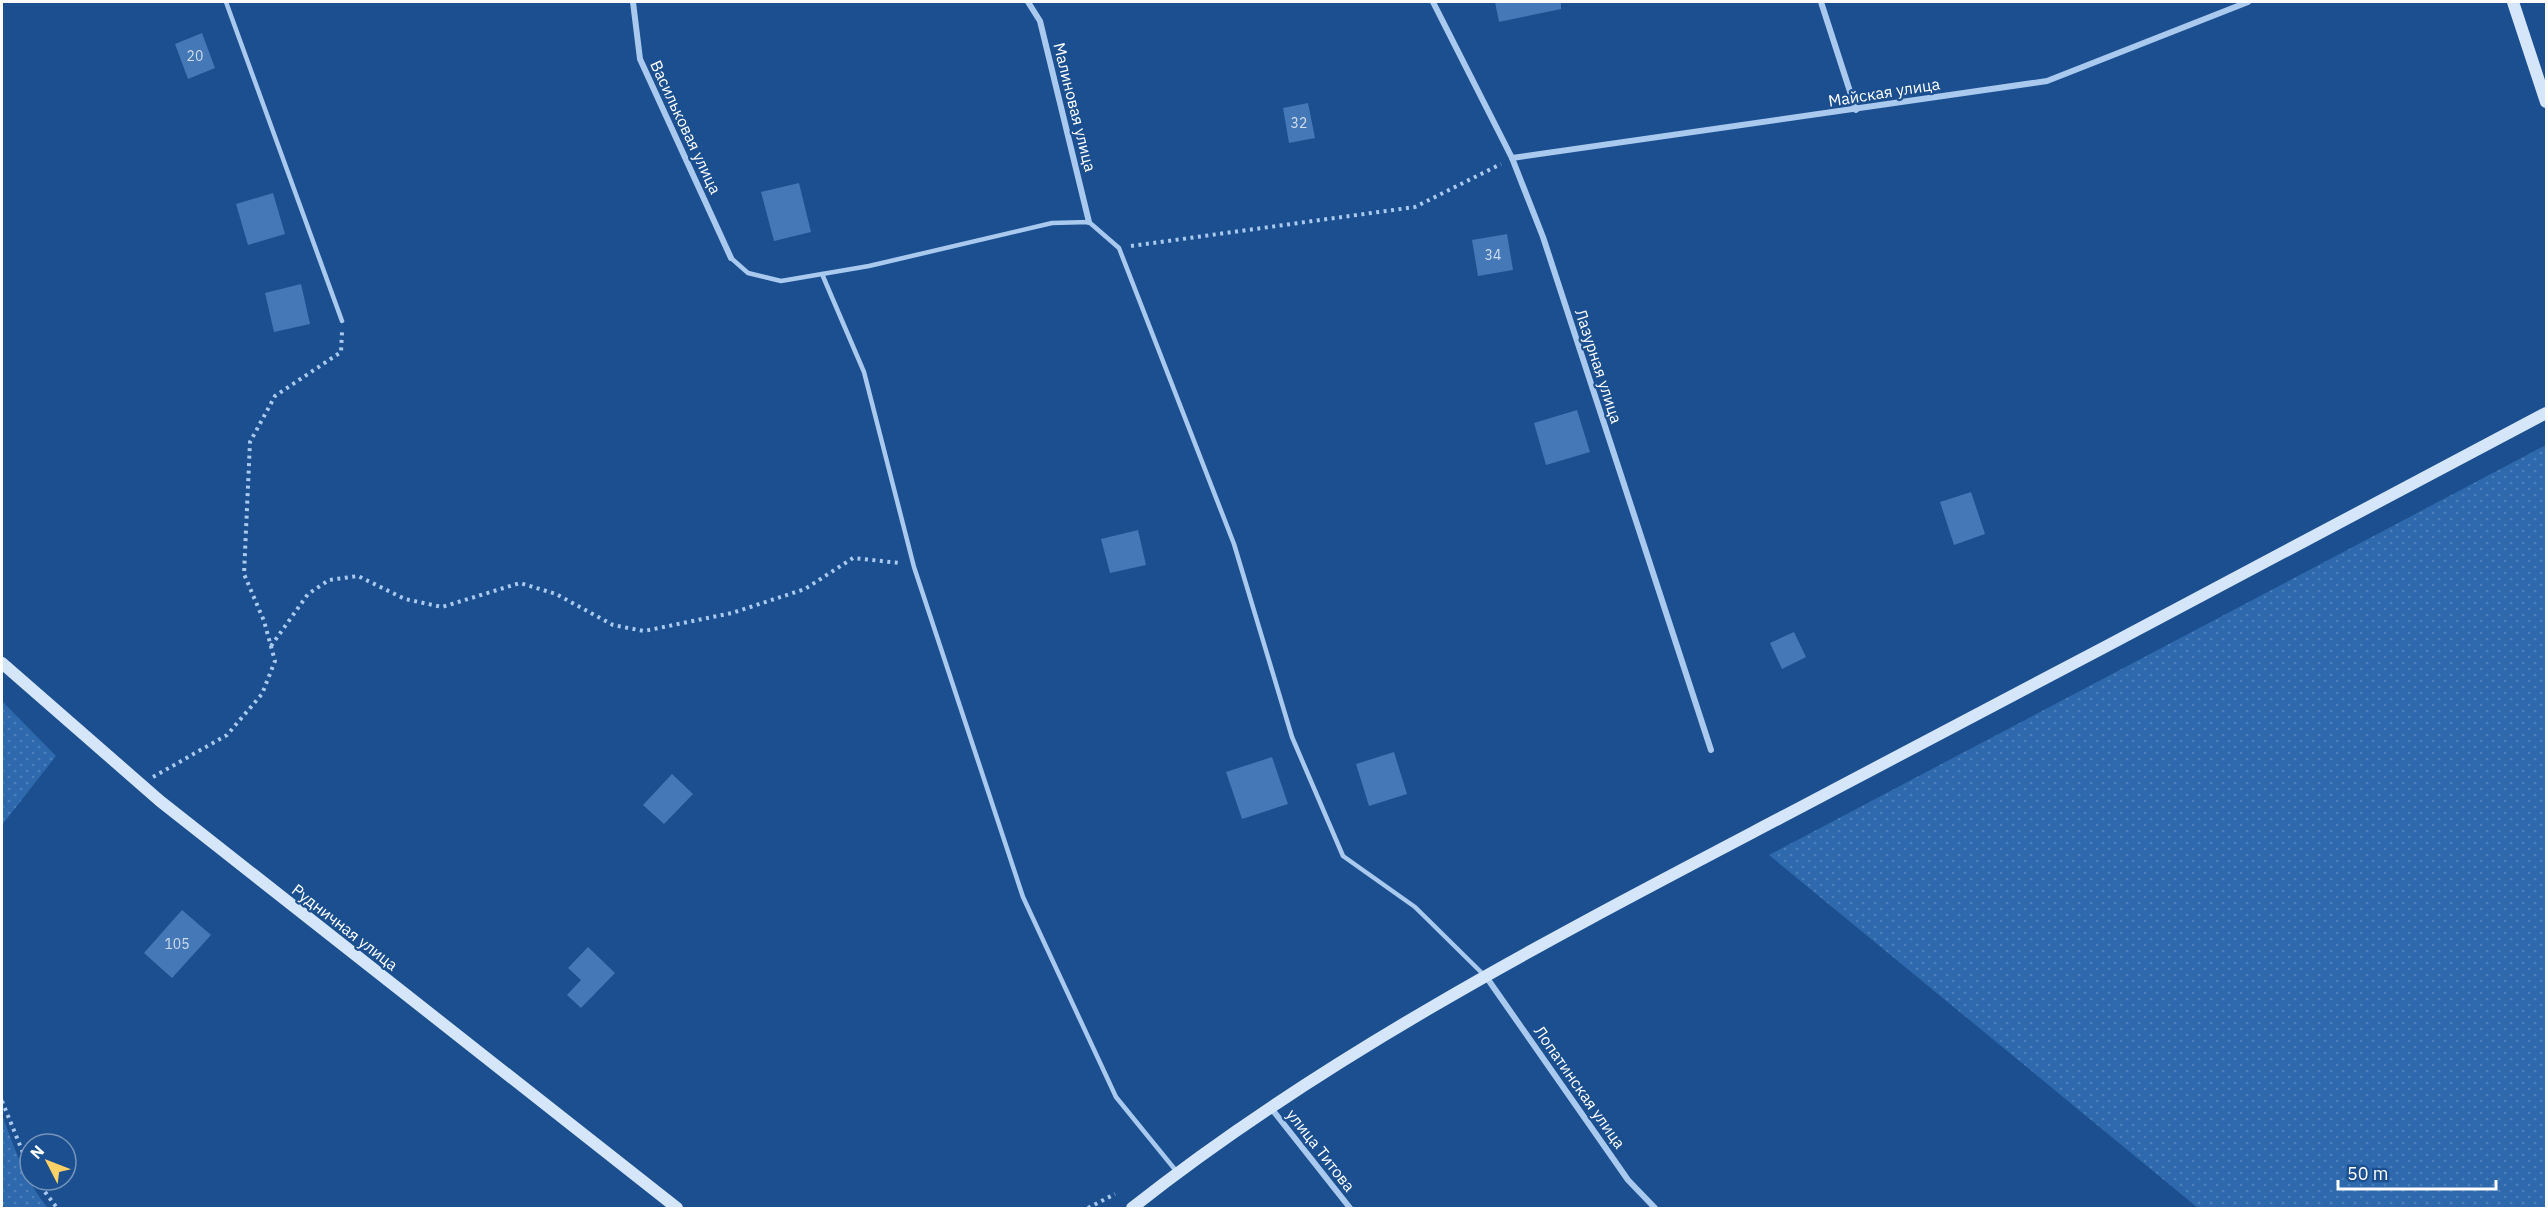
<svg xmlns="http://www.w3.org/2000/svg" width="2548" height="1210" font-family="'IBM Plex Sans',sans-serif">
	<style>
		.grass { fill: url(#grass-dots) }
		.building { fill: #4478b7 }
		.lines { fill: none; stroke-linecap: round; stroke-linejoin: round }
		.path { stroke: #a9c9ee; stroke-width: 4; stroke-dasharray: 3 4.5; stroke-linecap: butt }
		.lane { stroke: #a9c9ee; stroke-width: 4.5 }
		.street { stroke: #a9c9ee; stroke-width: 6 }
		.secondary { stroke: #d6e6fa; stroke-width: 12 }
		.labels { text-anchor: middle; stroke-width: 4.5; stroke-linejoin: round; paint-order: stroke }
		.number-label { font-size: 14px; fill: #d0dded }
		.street-label { font-size: 16px; fill: #fff; stroke: #1b4f8f }
	</style>
	<defs>
		<pattern id="grass-dots" width="8" height="8" patternUnits="userSpaceOnUse" patternTransform="scale(1.5)"><rect width="8" height="8" fill="#2e69ad"/><path d="M2 2h.1M6 6h.1" fill="none" stroke="#4d80b9" stroke-width="1.8" stroke-linecap="round"/></pattern>
	</defs>
	<rect width="100%" height="100%" fill="#1b4f8f"/>
	<g class="grass">
		<path d="M2546 445V1208H2198L1769 855Z"/>
		<path d="M2 701 56 756 2 825Z"/>
		<path d="M2 1115C14 1147 26 1182 48 1208H2Z"/>
	</g>
	<g class="building">
		<path d="M1495 2H1561V9L1499 22Z"/>
		<path d="M202 33 215 68 188 79 175 44Z"/>
		<path d="M1308 103 1315 138 1289 143 1283 108Z"/>
		<path d="M799 183 811 232 774 241 761 192Z"/>
		<path d="M273 193 285 234 248 245 236 204Z"/>
		<path d="M1507 234 1513 270 1478 276 1472 240Z"/>
		<path d="M301 284 310 324 274 332 265 293Z"/>
		<path d="M1577 410 1590 452 1546 465 1534 423Z"/>
		<path d="M1971 492 1985 534 1954 545 1940 502Z"/>
		<path d="M1138 530 1146 565 1110 573 1101 539Z"/>
		<path d="M1794 632 1806 657 1782 669 1770 643Z"/>
		<path d="M1394 752 1407 794 1369 806 1356 764Z"/>
		<path d="M1272 757 1288 804 1242 819 1226 772Z"/>
		<path d="M672 774 693 794 664 824 643 805Z"/>
		<path d="M182 910 211 935 172 978 144 953Z"/>
		<path d="M588 947 615 973 581 1008 567 995 581 980 568 968Z"/>
	</g>
	<g class="lines">
		<g class="path">
			<path d="M1131 246 1415 207 1501 164"/>
			<path d="M271 646 308 594 329 580 358 576 405 599 442 607 520 583 556 594 613 625 644 631 732 613 805 589 853 558 900 563"/>
			<path d="M153 777 227 735 262 694 275 661 264 621 244 574 250 442 275 396 341 352 342 332"/>
			<path d="M2 1101 30 1170"/>
			<path d="M36 1180 57 1208"/>
			<path d="M1088 1208 1115 1194"/>
		</g>
		<g class="lane">
			<path d="M226 2 342 321"/>
			<path d="M731 258 748 273 781 281 869 266 1052 223 1089 222 1119 248 1234 544 1292 737 1343 856 1415 907 1485 976"/>
			<path d="M822 274 864 372 914 567 1023 897 1116 1097 1177 1172"/>
		</g>
		<g class="street">
			<path d="M633 2 640 59 731 258"/>
			<path d="M1028 2 1040 21 1089 222"/>
			<path d="M1433 2 1512 158 1543 237 1711 750"/>
			<path d="M1821 2 1856 110"/>
			<path d="M1512 158 2047 81 2248 2"/>
			<path d="M1487 978 1628 1180 1655 1208"/>
			<path d="M1271 1108 1350 1208"/>
		</g>
		<g class="secondary">
			<path d="M2513 2 2546 102"/>
			<path d="M2 663 160 801 677 1208"/>
			<path d="M1132 1208C1334 1048 1575 926 1803 806 2051 676 2299 544 2546 413"/>
		</g>
	</g>
	<g class="labels">
		<g class="number-label">
			<text x="195" y="61">20</text>
			<text x="1299" y="128">32</text>
			<text x="1493" y="260">34</text>
			<text x="177" y="949">105</text>
		</g>
		<g class="street-label">
			<text transform="translate(1884 92) rotate(-9)" y="6">Майская улица</text>
			<text transform="translate(1075 107) rotate(76)" y="6">Малиновая улица</text>
			<text transform="translate(686 127) rotate(65)" y="6">Васильковая улица</text>
			<text transform="translate(1599 366) rotate(72)" y="6">Лазурная улица</text>
			<text transform="translate(345 927) rotate(38)" y="6">Рудничная улица</text>
			<text transform="translate(1580 1087) rotate(55)" y="6">Лопатинская улица</text>
			<text transform="translate(1321 1150) rotate(52)" y="6">улица Титова</text>
		</g>
	</g>
	<rect width="2548" height="1210" fill="none" stroke="#ffffff" stroke-width="6"/>
	<g transform="translate(48 1162) rotate(312)"><circle r="28" fill="#1b4f8f" stroke="#7695bc" stroke-width="1.5"/>
	<path d="M0-4.5L10 22L0 15L-10 22Z" fill="#ffd166"/>
	<text y="-9" font-size="16" font-weight="bold" text-anchor="middle" fill="#ffffff">N</text>
	</g>
	<path d="M2338 1180v9h158v-9" fill="none" stroke="#ffffff" stroke-width="3"/>
	<text x="2347" y="1180" font-size="18" fill="#ffffff" stroke="#1b4f8f" stroke-width="4.5" paint-order="stroke">50 m</text>
</svg>
